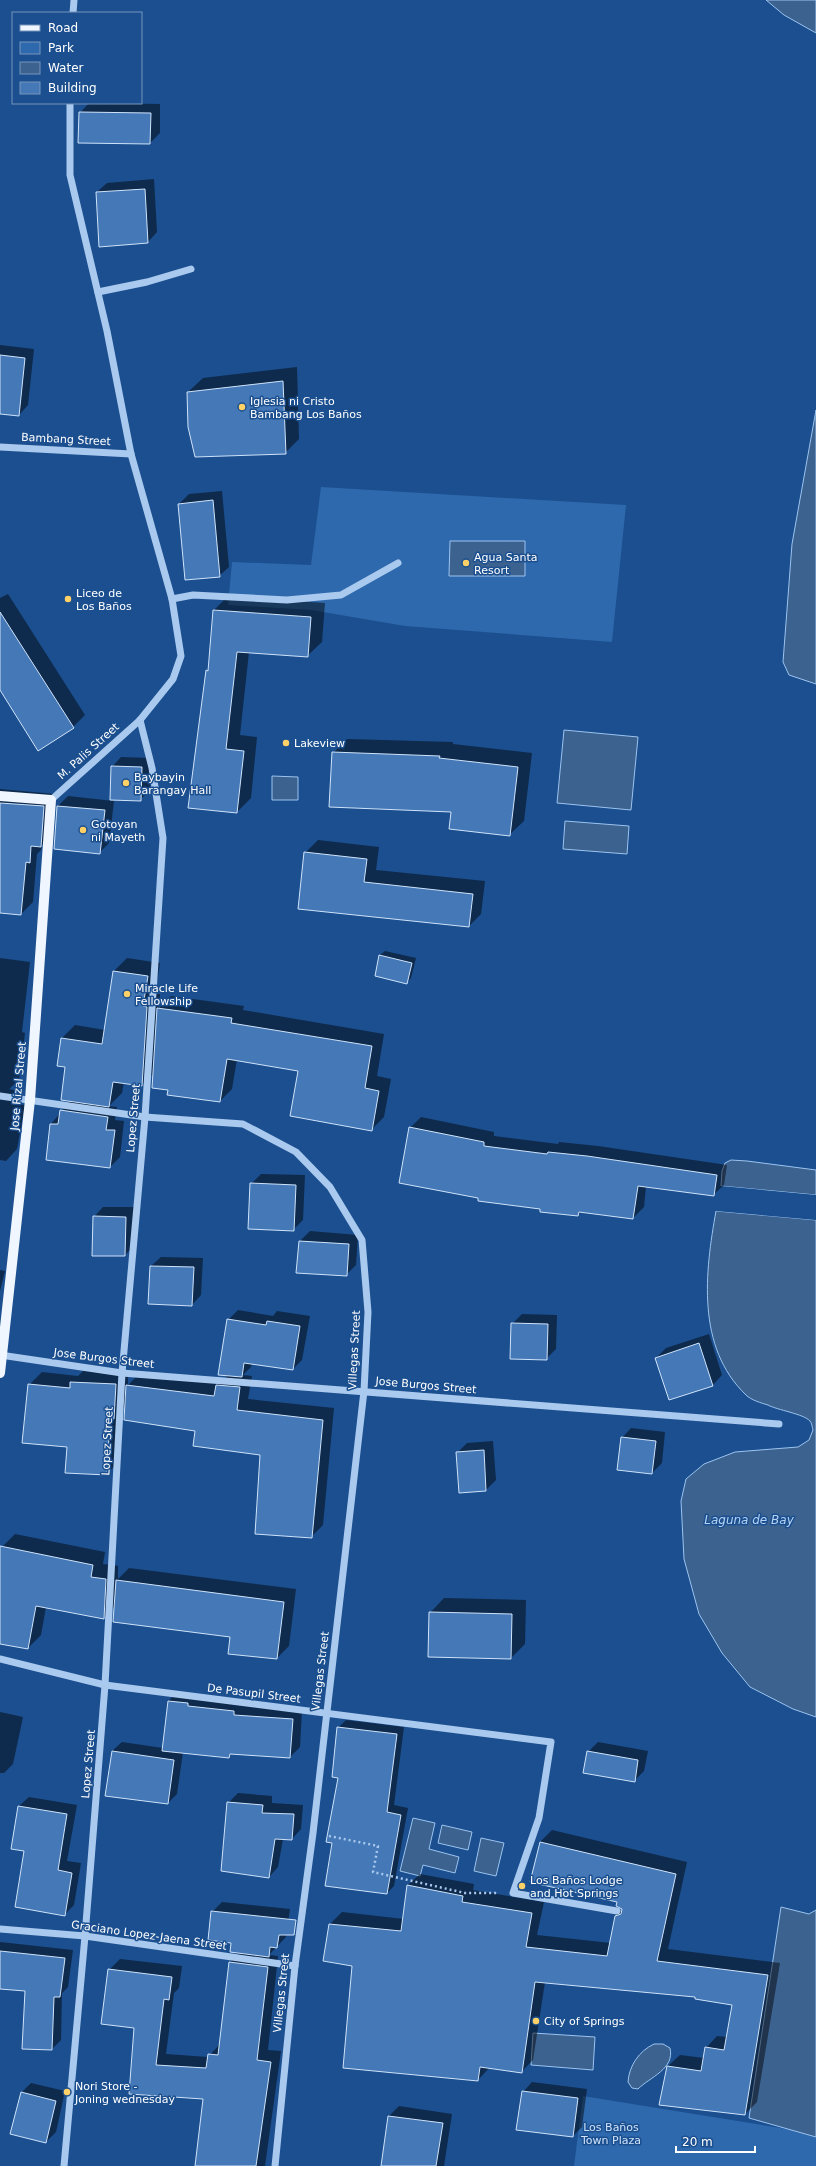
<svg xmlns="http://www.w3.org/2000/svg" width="816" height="2166" font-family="'DejaVu Sans',sans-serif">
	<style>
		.green { fill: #2e69ad }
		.water { fill: #3c6290; stroke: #9cc4f0 }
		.pier { fill: #1b4f8f }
		.shadow { fill: #0007 }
		.building { fill: #4478b7; stroke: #cfe3fa }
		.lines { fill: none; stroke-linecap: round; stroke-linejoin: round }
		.path { stroke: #a9c9ee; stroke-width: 2.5; stroke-dasharray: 2 3; stroke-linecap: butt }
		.minor { stroke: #a9c9ee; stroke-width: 7 }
		.major { stroke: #f0f6ff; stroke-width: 10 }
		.poi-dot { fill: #ffd166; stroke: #1b4f8f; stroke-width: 1.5 }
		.labels { text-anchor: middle; stroke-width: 3; stroke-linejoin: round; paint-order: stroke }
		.poi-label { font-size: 11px; fill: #fff; stroke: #1b4f8f; text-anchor: start }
		.street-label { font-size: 11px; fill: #fff; stroke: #1b4f8f }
		.park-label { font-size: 11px; fill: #cfe3fa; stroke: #1b4f8f }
		.water-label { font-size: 12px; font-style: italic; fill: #b5d3f5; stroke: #1b4f8f }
	</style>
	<rect width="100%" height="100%" fill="#1b4f8f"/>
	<g class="green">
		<path d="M321 487 626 505 612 642 405 626 311 610 228 605 232 562 311 565Z"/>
		<path d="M583 2096 793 2130 816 2137V2166H574Z"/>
	</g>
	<g class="water">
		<path d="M766 0H816V33L784 15Z"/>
		<path d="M816 410V684L789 675 783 662 792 544Z"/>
		<path d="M450 541H525V576H449Z"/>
		<path d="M564 730 638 737 631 810 557 803Z"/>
		<path d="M272 776 298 777V800H272Z"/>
		<path d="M565 821 629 826 627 854 563 849Z"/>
		<path d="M731 1160 747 1161 816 1170V1195L721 1186 722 1171 725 1163Z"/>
		<path d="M716 1211 816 1220V1717L793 1709 750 1687 722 1653 699 1614 684 1559 681 1501 686 1479 704 1464 735 1452 798 1447 809 1440 813 1430C812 1427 812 1423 810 1421 804 1414 777 1410 768 1405 761 1403 751 1400 746 1395 696 1347 705 1272 716 1211Z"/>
		<path d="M413 1818 435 1823 429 1849 459 1857 455 1873 423 1865 420 1876 400 1871Z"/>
		<path d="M442 1825 472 1832 468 1850 438 1843Z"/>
		<path d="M481 1838 504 1843 496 1876 474 1871Z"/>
		<path d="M781 1907 809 1914 816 1910V2137L749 2118Z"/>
		<path d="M533 2033 595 2037 593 2070 531 2065Z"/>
		<path d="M654 2044H663L670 2048C675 2069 650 2077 638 2089L632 2088 628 2082C629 2066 639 2051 654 2044Z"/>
	</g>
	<g class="pier">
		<path d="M721 1186 816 1195V1197L720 1188Z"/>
		<path d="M716 1209 816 1218V1220L716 1211Z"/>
	</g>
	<g class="shadow">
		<path d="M89 103 160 104V133L150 143 79 142 80 113Z"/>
		<path d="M154 179 157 232 148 242 97 192 107 183Z"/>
		<path d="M0 345 34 349 28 405 19 415 0 413Z"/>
		<path d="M297 367 299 439 285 453 188 392 203 378Z"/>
		<path d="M222 491 229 567 219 576 179 504 189 494Z"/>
		<path d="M8 594 85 715 73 727 0 688V598Z"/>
		<path d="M228 596 325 603 322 642 307 656 249 652 240 735 257 737 251 798 237 812 207 671 209 669 214 610Z"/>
		<path d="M347 739 453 742V744L532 753 524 821 509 835 452 811 333 753Z"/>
		<path d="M121 757 151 758 150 790 140 800 112 767Z"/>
		<path d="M0 789 55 794 53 834 42 845 41 850 37 854 33 902 21 914 0 912Z"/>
		<path d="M68 796 114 801 109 843 99 853 55 848 58 806Z"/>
		<path d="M318 840 379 847 376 870 485 881 481 914 469 926 299 908 305 853Z"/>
		<path d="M385 951 416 958 411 978 407 982 380 955Z"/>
		<path d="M0 958 30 962 22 1032 25 1033 19 1080 9 1089 18 1091 16 1104 25 1105 17 1149 6 1161 0 1160Z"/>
		<path d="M127 958 160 963 155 994H160L159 1008 171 996 244 1006 243 1010 384 1034 377 1076 391 1079 384 1117 371 1130 299 1070 237 1059 232 1089 220 1101 169 1089 154 1073 142 1085 124 1082 122 1093 109 1106 117 1107 115 1120 124 1121 120 1157 110 1167 47 1160 51 1124 71 1100 62 1038 75 1025 105 1030 114 971Z"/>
		<path d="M421 1117 494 1132V1136L558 1144 559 1142 598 1146 727 1165 724 1185 713 1195 646 1186 644 1207 633 1218 582 1212 578 1215 479 1197 410 1128Z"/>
		<path d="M261 1174 305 1175 303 1220 293 1230 251 1184Z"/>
		<path d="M103 1207H135L134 1246 125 1255 94 1217Z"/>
		<path d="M310 1231 358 1235 356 1265 346 1275 300 1241Z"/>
		<path d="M161 1257 203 1258 201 1295 192 1305 151 1266Z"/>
		<path d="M0 1270 5 1271 0 1291Z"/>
		<path d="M238 1310 273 1316 277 1311 310 1316 302 1360 293 1369 252 1363 251 1367 243 1375 252 1376 248 1399 334 1408 323 1525 311 1537 261 1455 126 1406 122 1410 119 1461 107 1474 68 1446 29 1385 42 1372 78 1376 84 1370 128 1372V1385L139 1374 219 1384 228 1375V1320Z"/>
		<path d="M522 1314 557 1315 556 1349 546 1359 512 1324Z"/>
		<path d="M709 1334 722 1375 713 1385 656 1358 666 1348Z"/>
		<path d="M631 1428 665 1432 662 1463 652 1473 622 1438Z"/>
		<path d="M493 1441 496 1480 486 1490 457 1453 467 1443Z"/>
		<path d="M15 1534 105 1552 103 1564 118 1566V1579L129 1568 296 1589 289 1646 277 1658 231 1636 115 1606 103 1618 46 1607 41 1635 28 1648 0 1643V1559L2 1547Z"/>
		<path d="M444 1598 526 1600 525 1644 511 1658 430 1613Z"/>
		<path d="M178 1692 302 1710 300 1747 290 1757 232 1753 229 1757 183 1752 177 1794 168 1803 112 1751 122 1742 163 1748 168 1701Z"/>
		<path d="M0 1712 23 1717 13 1764 4 1773H0Z"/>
		<path d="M346 1720 404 1727 394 1805 408 1808 394 1886 387 1893 333 1842 339 1777 338 1728Z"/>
		<path d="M598 1742 648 1751 644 1771 634 1781 588 1752Z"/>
		<path d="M238 1793 272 1796V1803L303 1805 301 1829 292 1839H283L278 1867 269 1877 228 1803Z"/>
		<path d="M29 1797 77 1805 67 1861 81 1863 74 1905 64 1915 26 1850 19 1806Z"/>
		<path d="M552 1830 687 1862 668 1949 780 1963 757 2102 745 2114 668 2066 680 2055 704 2058 706 2048 717 2036 727 2037 733 2004 696 1996 545 1982 533 2060 521 2072 490 2067 478 2080 344 2068 353 1965 330 1924 342 1912 404 1919 408 1885 420 1874 474 1884 473 1890 544 1902 537 1935 611 1943 615 1916 623 1909 618 1901 540 1842Z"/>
		<path d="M222 1902 290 1909 286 1937 269 1955 278 1956 268 2050 281 2051 265 2166H196L204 2098 130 2093 135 2027 109 1970 120 1959 182 1966 179 1988 174 1993 166 2054 208 2057 220 2044 230 1962 240 1952 212 1912Z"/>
		<path d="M0 1942 73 1950 68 1987 62 1993 61 2040 52 2049 26 1990 0 1988Z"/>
		<path d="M532 2082 587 2089 582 2127 573 2136 523 2092Z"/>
		<path d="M31 2083 65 2091 56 2132 46 2142 21 2093Z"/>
		<path d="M399 2106 452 2114 444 2166H382L389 2116Z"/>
	</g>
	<g class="building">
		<path d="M79 112 151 113 150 144 78 143Z"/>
		<path d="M145 189 148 243 99 247 96 192Z"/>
		<path d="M0 355 25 358 19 416 0 414Z"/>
		<path d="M283 381 286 454 195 457 188 427 187 392Z"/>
		<path d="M213 500 220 577 185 580 178 504Z"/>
		<path d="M213 610 311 617 308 657 237 652 226 749 244 751 237 813 188 808 206 670 208 671Z"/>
		<path d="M0 612 74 728 38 751 0 690Z"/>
		<path d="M332 752 440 756 439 758 518 767 510 836 449 829 451 812 329 807Z"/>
		<path d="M111 766 142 767 141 801 110 800Z"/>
		<path d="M0 803 44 806 41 847 31 846 30 863 26 862 21 915 0 913Z"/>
		<path d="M57 806 105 810 100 854 54 849Z"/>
		<path d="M304 852 367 859 364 882 473 894 469 927 298 909Z"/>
		<path d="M379 955 412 963 407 984 375 976Z"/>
		<path d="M113 971 148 976 143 1006 147 1007 142 1086 113 1082 109 1107 61 1100 65 1067 57 1066 61 1038 102 1044Z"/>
		<path d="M157 1008 232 1018 231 1023 372 1046 365 1088 379 1091 372 1131 290 1116 298 1071 227 1059 220 1102 167 1095 168 1090 152 1088Z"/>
		<path d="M60 1110 108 1117 106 1130H115L110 1168 46 1160 50 1124H58Z"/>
		<path d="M409 1127 484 1142V1146L547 1154 548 1152 587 1156 717 1175 714 1196 638 1186 633 1219 579 1212 578 1216 540 1212V1209L478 1201V1198L399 1183Z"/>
		<path d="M250 1183 296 1185 294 1231 248 1229Z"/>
		<path d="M93 1216 126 1217 125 1256H92Z"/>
		<path d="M299 1241 349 1244 347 1276 296 1273Z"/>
		<path d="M150 1266 194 1267 192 1306 148 1304Z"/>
		<path d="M227 1319 266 1325 267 1321 300 1326 293 1370 244 1363 242 1377 218 1375Z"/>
		<path d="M511 1323 548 1324 547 1360 510 1359Z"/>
		<path d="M699 1343 713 1386 669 1400 655 1358Z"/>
		<path d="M70 1382 116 1384 114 1419 110 1418 107 1475 65 1473 67 1447 22 1443 28 1384 70 1388Z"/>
		<path d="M126 1385 214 1396 216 1385 240 1387 237 1410 323 1420 312 1538 255 1534 260 1455 193 1446 195 1431 124 1420Z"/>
		<path d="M621 1437 656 1441 652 1474 617 1470Z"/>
		<path d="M484 1450 486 1491 459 1493 456 1452Z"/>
		<path d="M0 1546 93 1565 91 1577 106 1579 104 1619 36 1606 28 1649 0 1644Z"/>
		<path d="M116 1580 284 1602 277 1659 228 1654 230 1637 113 1622Z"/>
		<path d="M429 1612 512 1614 511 1659 428 1657Z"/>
		<path d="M168 1701 188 1703V1706L234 1711V1715L293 1719 290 1758 230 1754 229 1758 162 1751Z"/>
		<path d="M337 1727 397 1734 387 1812 401 1815 387 1894 325 1886 332 1843 326 1842 338 1778 332 1777Z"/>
		<path d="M112 1751 174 1760 168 1804 105 1796Z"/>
		<path d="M587 1751 638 1760 635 1782 583 1773Z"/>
		<path d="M227 1802 263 1805 262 1813 294 1814 292 1840 275 1839 269 1878 221 1871Z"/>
		<path d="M18 1806 67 1814 58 1870 72 1873 65 1916 15 1907 24 1851 11 1849Z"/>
		<path d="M540 1842 676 1874 657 1961 768 1975 745 2115 659 2105 667 2066 701 2071 705 2047 724 2050 732 2005 695 1999V1997L535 1982 522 2073 480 2067 478 2081 343 2068 352 1966 323 1961 329 1924 401 1931 407 1885 463 1896 462 1902 532 1913 526 1947 607 1956 615 1916 621 1914 622 1909 616 1906 617 1902 530 1882Z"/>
		<path d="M211 1911 296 1920 294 1935H279L277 1948 270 1947 269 1957 230 1952 231 1943 208 1940Z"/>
		<path d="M0 1951 65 1958 60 1997H54L52 2050 22 2049 25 1991 0 1989Z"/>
		<path d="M229 1962 268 1967 257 2060 271 2062 256 2166H195L203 2099 129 2094 134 2028 101 2024 108 1969 172 1977 169 2000 164 1999 156 2065 206 2068 208 2054 218 2055Z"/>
		<path d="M522 2091 578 2098 573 2137 516 2130Z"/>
		<path d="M21 2092 56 2101 46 2143 10 2134Z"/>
		<path d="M388 2116 443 2123 436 2166H381Z"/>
	</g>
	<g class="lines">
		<path class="path" d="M329 1836 378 1846 373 1872 465 1893H497"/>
		<g class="minor">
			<path d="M73 13 74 0"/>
			<path d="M98 292 147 282 191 269"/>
			<path d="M0 447 131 454"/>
			<path d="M172 599 193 595 287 600 341 595 398 563"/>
			<path d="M51 800 140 720 173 679 181 656 172 599 131 454 107 331 70 175V103"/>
			<path d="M0 1096 145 1117 243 1124 296 1152 330 1187 362 1240 368 1312 364 1391 313 1833 295 1966 275 2166"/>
			<path d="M0 1355 122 1373 779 1424"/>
			<path d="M0 1659 105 1685 551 1742 539 1818 513 1893 617 1911"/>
			<path d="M0 1929 85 1936 295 1966"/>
			<path d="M64 2166 85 1936 105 1685 122 1373 145 1117 163 838 152 768 140 720"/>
		</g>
		<path class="major" d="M0 796 51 800 30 1100 0 1373"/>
	</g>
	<g class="poi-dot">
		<circle cx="242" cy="407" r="4"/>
		<circle cx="466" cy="563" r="4"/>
		<circle cx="68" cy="599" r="4"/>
		<circle cx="286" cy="743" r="4"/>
		<circle cx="126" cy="783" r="4"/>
		<circle cx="83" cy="830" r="4"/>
		<circle cx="127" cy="994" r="4"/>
		<circle cx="522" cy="1886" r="4"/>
		<circle cx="536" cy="2021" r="4"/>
		<circle cx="67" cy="2092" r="4"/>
	</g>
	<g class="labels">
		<g class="poi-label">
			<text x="250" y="405">Iglesia ni Cristo<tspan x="250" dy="13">Bambang Los Baños</tspan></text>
			<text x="474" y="561">Agua Santa<tspan x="474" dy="13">Resort</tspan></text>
			<text x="76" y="597">Liceo de<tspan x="76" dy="13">Los Baños</tspan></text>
			<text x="294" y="747">Lakeview</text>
			<text x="134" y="781">Baybayin<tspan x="134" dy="13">Barangay Hall</tspan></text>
			<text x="91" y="828">Gotoyan<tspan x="91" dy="13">ni Mayeth</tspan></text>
			<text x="135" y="992">Miracle Life<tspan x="135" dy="13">Fellowship</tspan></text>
			<text x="530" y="1884">Los Baños Lodge<tspan x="530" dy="13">and Hot Springs</tspan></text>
			<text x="544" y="2025">City of Springs</text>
			<text x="75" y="2090">Nori Store -<tspan x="75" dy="13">Joning wednesday</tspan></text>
		</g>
		<g class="street-label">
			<text transform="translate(66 439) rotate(3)" y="4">Bambang Street</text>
			<text transform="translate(88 751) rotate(-42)" y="4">M. Palis Street</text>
			<text transform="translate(18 1086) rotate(-85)" y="4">Jose Rizal Street</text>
			<text transform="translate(133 1118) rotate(-85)" y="4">Lopez Street</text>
			<text transform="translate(354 1350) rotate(-87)" y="4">Villegas Street</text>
			<text transform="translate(104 1358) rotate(7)" y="4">Jose Burgos Street</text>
			<text transform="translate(426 1385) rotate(5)" y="4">Jose Burgos Street</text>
			<text transform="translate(107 1441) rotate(-87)" y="4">Lopez Street</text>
			<text transform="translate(320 1671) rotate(-83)" y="4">Villegas Street</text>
			<text transform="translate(254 1693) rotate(7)" y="4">De Pasupil Street</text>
			<text transform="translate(88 1764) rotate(-85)" y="4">Lopez Street</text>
			<text transform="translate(149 1935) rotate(8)" y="4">Graciano Lopez-Jaena Street</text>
			<text transform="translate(281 1993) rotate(-84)" y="4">Villegas Street</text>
		</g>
		<g class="park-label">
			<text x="611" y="2131">Los Baños<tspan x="611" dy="13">Town Plaza</tspan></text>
		</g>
		<g class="water-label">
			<text x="749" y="1524">Laguna de Bay</text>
		</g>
	</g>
	<rect x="12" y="12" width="130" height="92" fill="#1b4f8f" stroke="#7695bc"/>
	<rect x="20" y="25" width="20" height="6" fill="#f0f6ff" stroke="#7695bc"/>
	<text x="48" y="32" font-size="12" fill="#ffffff">Road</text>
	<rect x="20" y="42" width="20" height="12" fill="#2e69ad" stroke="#7695bc"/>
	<text x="48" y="52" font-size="12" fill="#ffffff">Park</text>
	<rect x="20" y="62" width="20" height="12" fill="#3c6290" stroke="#7695bc"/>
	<text x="48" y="72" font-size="12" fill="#ffffff">Water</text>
	<rect x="20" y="82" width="20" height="12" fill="#4478b7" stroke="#7695bc"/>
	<text x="48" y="92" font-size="12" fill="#ffffff">Building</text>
	<path d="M676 2146v6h79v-6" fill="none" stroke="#ffffff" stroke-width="2"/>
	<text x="682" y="2146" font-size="12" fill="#ffffff" stroke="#1b4f8f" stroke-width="3" paint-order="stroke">20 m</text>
</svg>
